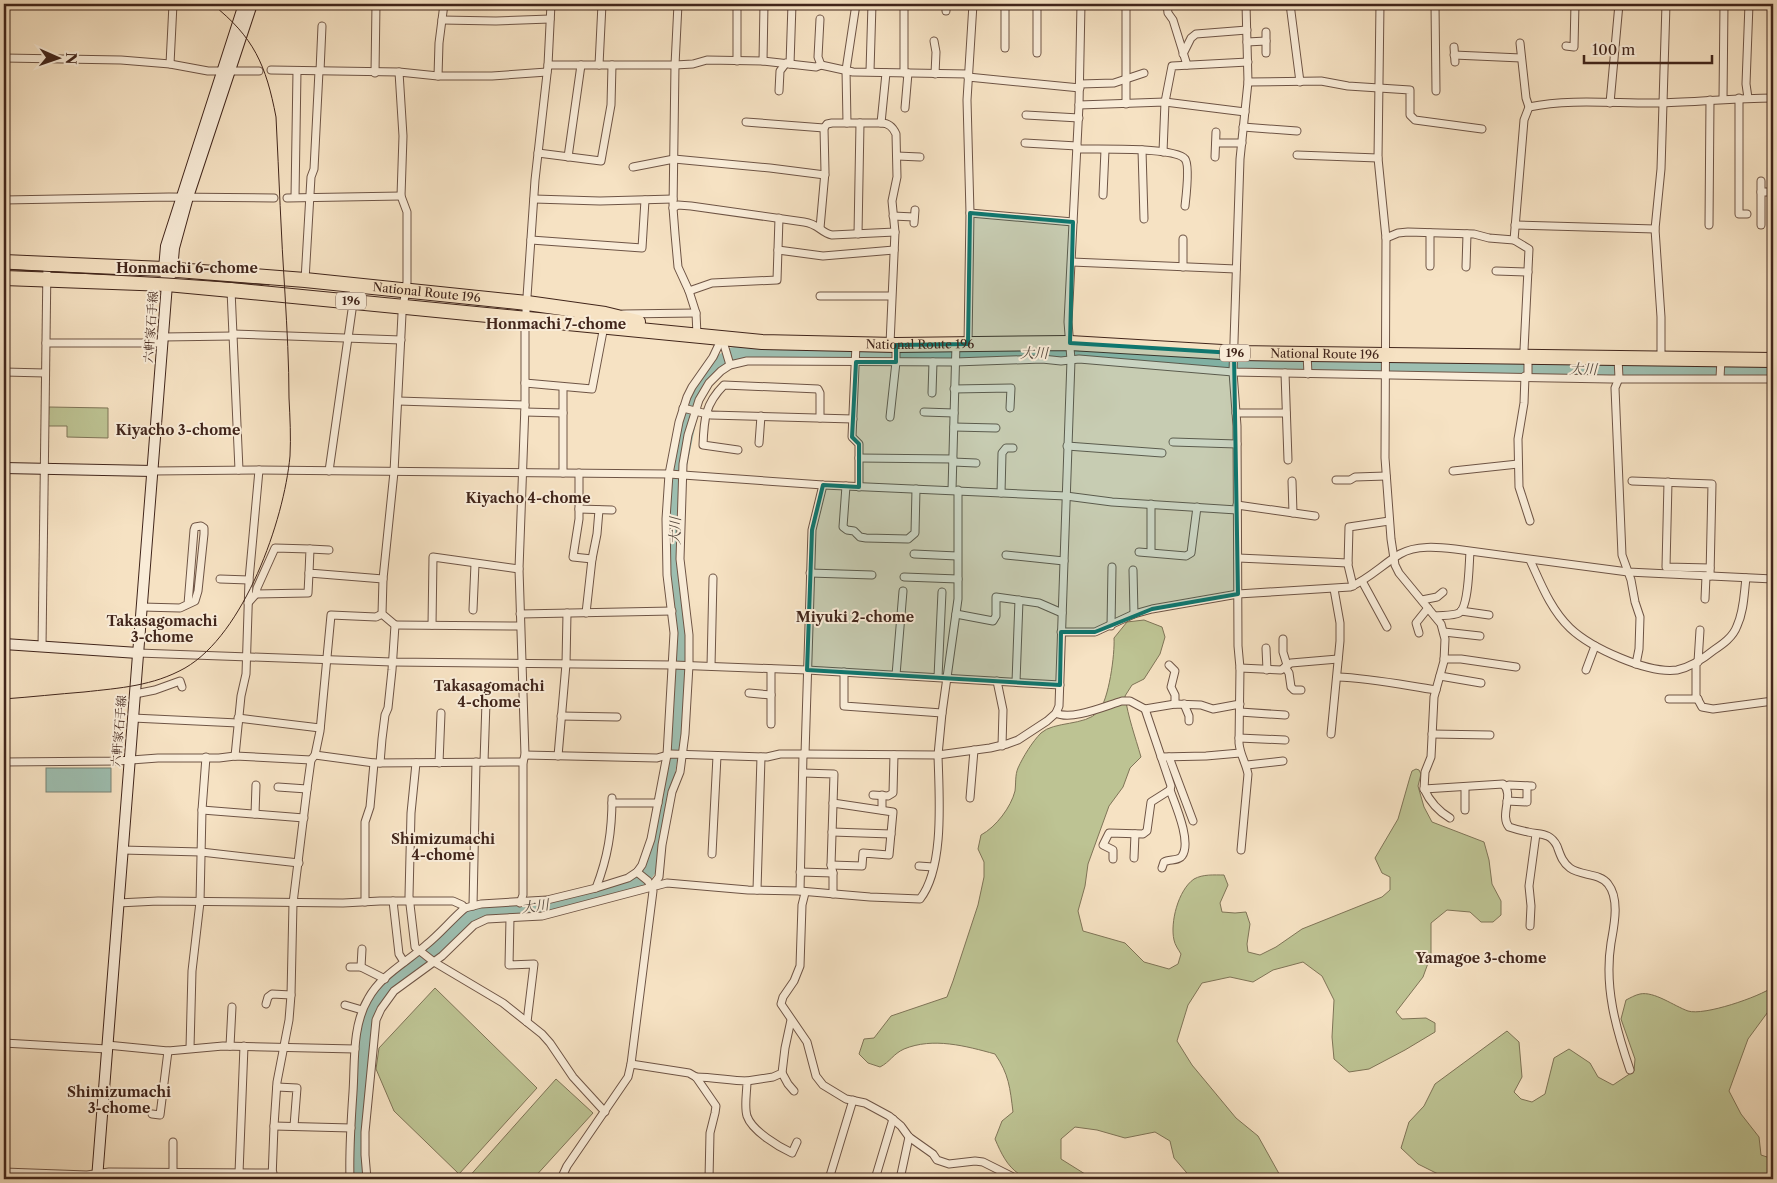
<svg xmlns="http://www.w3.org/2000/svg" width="1777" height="1183" font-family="'Libre Caslon Text','Noto Serif JP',serif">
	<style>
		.green { fill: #bdc393; stroke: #7f7457 }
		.water { fill: #9dbeb0; stroke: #788174 }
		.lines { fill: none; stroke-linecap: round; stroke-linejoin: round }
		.river { stroke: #9dbeb0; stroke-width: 15 }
		.street-casing { stroke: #6e5445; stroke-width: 9 }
		.secondary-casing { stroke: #41251b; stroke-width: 12 }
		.highway-casing { stroke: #41251b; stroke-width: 16 }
		.street { stroke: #f9ecd8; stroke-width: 7 }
		.secondary { stroke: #f9ecd8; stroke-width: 10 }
		.highway { stroke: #f6e2c3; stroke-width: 14 }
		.tram { stroke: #41251b; stroke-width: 1 }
		.marked { fill: #0f766e; fill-opacity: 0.2; stroke: #0f766e; stroke-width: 4; stroke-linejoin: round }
		.labels { text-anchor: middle; stroke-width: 4; stroke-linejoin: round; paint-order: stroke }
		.shield { fill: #f9ecd8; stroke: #786154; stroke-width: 1 }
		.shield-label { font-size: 11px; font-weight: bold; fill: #41251b }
		.street-label { font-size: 12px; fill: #41251b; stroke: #f9ecd8 }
		.neighbourhood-label { font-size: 14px; font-weight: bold; fill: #41251b; stroke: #f9ecd8 }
		.water-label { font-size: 14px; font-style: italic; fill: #584b40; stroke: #f9ecd8 }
	</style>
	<rect width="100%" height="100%" fill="#f6e2c3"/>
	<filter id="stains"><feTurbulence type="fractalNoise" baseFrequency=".004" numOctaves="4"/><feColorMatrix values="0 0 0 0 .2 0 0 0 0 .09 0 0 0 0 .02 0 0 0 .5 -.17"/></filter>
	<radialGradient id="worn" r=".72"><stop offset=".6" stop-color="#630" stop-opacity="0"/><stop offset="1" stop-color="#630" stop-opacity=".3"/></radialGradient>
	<g class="green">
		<path d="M49 407 108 408V438L67 437V426H48Z"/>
		<path d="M1144 620 1162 627 1165 637 1160 654 1144 679 1132 685 1125 696C1128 717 1135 736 1141 757L1130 768 1123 787 1109 806 1088 864 1085 886 1078 911 1083 931 1125 943 1144 962 1169 969 1178 964 1181 954C1178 949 1175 945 1174 940 1170 923 1178 890 1194 879 1203 874 1214 875 1224 875L1228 885 1220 903 1222 912 1235 913 1246 912 1250 924 1247 944 1248 952 1260 955 1276 947 1302 929 1382 897 1390 890V877L1382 873 1375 858 1398 819 1410 777 1412 771 1416 769 1419 770 1421 774 1418 786 1424 807 1432 822 1484 842 1489 860 1492 884 1501 901V915L1493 922H1481L1470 912 1447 910 1431 923V955L1423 977 1396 1012 1402 1019 1426 1018 1435 1023V1032L1405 1050 1369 1069 1349 1072 1334 1059 1332 1037 1334 1000 1322 976 1303 962 1273 970 1253 982 1230 977 1202 983 1188 1005 1177 1041 1192 1065 1236 1118 1258 1136 1282 1179H1192L1174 1158 1170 1141 1155 1132 1125 1138 1097 1130 1075 1127 1061 1139V1159L1093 1179C1076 1179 1032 1183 1019 1174 1007 1166 1001 1153 995 1139L1002 1121 1013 1112C1010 1088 1009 1074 995 1054 966 1046 933 1037 904 1049 893 1054 890 1062 880 1067L868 1063 859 1054 864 1039 874 1038 891 1016 947 997 953 981 978 905 984 877V862L978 849 981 835C996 827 1011 807 1015 791 1016 783 1015 775 1018 768 1023 757 1032 742 1041 733 1054 721 1085 726 1098 712 1109 701 1115 653 1114 638L1127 622Z"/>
		<path d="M1773 987V1005L1748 1039 1729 1091 1741 1114 1759 1137 1761 1155 1773 1159V1179H1448L1418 1164 1401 1148 1409 1122 1424 1106 1435 1084 1507 1031 1519 1042 1522 1077 1514 1092 1521 1099 1532 1102 1545 1094 1554 1058 1569 1049 1590 1063 1598 1077 1613 1085 1634 1071 1635 1059 1621 1019 1626 1000C1630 998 1635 995 1640 994 1654 991 1674 1006 1688 1011 1704 1016 1759 997 1773 987Z"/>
		<path d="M435 988 537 1088 459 1174 394 1111 376 1069 379 1048Z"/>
		<path d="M556 1079 593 1113 533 1179H467Z"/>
	</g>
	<rect class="water" x="46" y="768" width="65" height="24"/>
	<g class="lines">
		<g class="river">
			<path d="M1393 367 1627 371 1708 370 1773 372"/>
			<path d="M358 1179 357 1165 361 1090 368 1021 383 994 412 967 450 937 468 919 483 910 526 909 542 907 637 881 645 875 650 868 670 759 681 715 682 646 674 560 676 482 692 405 700 388 720 363 732 355 753 352 810 354 947 352 1079 353 1250 366 1376 367"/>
		</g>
		<g class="street-casing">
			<g id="street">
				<path d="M678 4 675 65 673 208 675 234 678 267 689 291 696 313 697 335"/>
				<path d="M737 4V61"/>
				<path d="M1126 4V104"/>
				<path d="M1167 4 1168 13 1173 20 1187 65"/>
				<path d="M1290 4 1300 82"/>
				<path d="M1380 4 1378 158 1386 238 1385 458 1391 539 1395 565 1399 573 1441 624 1445 639 1444 661 1434 697 1431 757 1425 772 1424 789 1503 784C1515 794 1499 815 1509 827 1515 829 1522 831 1528 832 1540 835 1550 832 1557 846 1560 854 1562 862 1570 868 1581 876 1600 873 1608 884 1620 899 1614 926 1611 943 1604 987 1616 1029 1630 1070"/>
				<path d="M1435 4 1436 91"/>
				<path d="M811 5V4"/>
				<path d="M946 11V4"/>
				<path d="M820 19 818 57 821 65"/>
				<path d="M442 20 496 21 550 19"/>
				<path d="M934 41 936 52 935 74"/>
				<path d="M1247 42 1266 41"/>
				<path d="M1520 43 1526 98 1529 107 1524 120 1514 240 1529 249 1524 350 1528 364V376"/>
				<path d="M1566 46 1574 47 1575 4"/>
				<path d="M1454 47 1455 62"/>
				<path d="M1005 48V4"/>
				<path d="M1037 53V4"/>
				<path d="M1266 53V32"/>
				<path d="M1183 54 1191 38 1196 34 1247 30"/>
				<path d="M1454 55 1521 58"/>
				<path d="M4 58 121 60 170 64 208 71H259"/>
				<path d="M763 61 764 4"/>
				<path d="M170 64 173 4"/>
				<path d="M790 64 792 4"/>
				<path d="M548 65H675L693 64 707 60 763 61 816 67 821 65 853 72 968 74"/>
				<path d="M599 65 602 4"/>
				<path d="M271 70 399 72 438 76H492L547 72"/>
				<path d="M320 71 322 26"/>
				<path d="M870 71 872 4"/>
				<path d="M375 73 376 4"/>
				<path d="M904 73V4"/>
				<path d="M438 76 439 43 444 4"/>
				<path d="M968 77 1080 88"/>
				<path d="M1248 82 1321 81 1348 86 1410 90V115L1415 120 1482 129"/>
				<path d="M1080 84 1114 83 1144 73"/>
				<path d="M779 91 780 71 786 63"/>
				<path d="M1739 98V214H1747"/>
				<path d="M1748 98 1746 84 1749 4"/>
				<path d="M1723 99 1724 4"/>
				<path d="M1610 103 1619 4"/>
				<path d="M1079 105 1165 102 1245 112"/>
				<path d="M1529 107C1572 98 1618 104 1662 103 1699 102 1736 98 1773 98"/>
				<path d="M905 108 908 73"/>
				<path d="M1026 115 1079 118"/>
				<path d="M746 122 824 128 827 124 832 123H881C889 123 893 127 896 134L897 177 892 201 895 232 890 344"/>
				<path d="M847 123 846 70 856 4"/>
				<path d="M881 123 886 73"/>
				<path d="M1243 127 1297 131"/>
				<path d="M1025 143 1077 146"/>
				<path d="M1216 143H1242"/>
				<path d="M1077 149C1095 149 1176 147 1185 159 1190 165 1186 197 1185 206"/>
				<path d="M1142 150 1144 219"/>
				<path d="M1163 152 1165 102 1172 66 1248 62"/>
				<path d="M538 153 601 161 611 105 612 65"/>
				<path d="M1297 155 1378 158"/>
				<path d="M897 156 920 157"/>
				<path d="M568 157 581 65"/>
				<path d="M1215 157 1216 132"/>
				<path d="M633 167 674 159 770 168 825 175"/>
				<path d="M1761 181V225"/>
				<path d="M1761 192H1773"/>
				<path d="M1103 195 1105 150"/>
				<path d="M295 197 297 71"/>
				<path d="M287 198 401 196"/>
				<path d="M534 199 600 201 673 199"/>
				<path d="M4 200 169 197 274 198"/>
				<path d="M673 208 678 205 691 206 804 222C819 224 821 233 832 235L895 232"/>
				<path d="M970 213 1073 222"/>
				<path d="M893 216 914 217"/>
				<path d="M914 223 915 210"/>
				<path d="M1515 225 1655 229"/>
				<path d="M1709 225 1710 100"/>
				<path d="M820 228 825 172 824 128"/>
				<path d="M858 234 860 123"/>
				<path d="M1386 238 1398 233 1408 232 1474 234 1489 238 1514 240"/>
				<path d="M531 240 642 248 645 200"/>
				<path d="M778 250 823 256 894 250"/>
				<path d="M1072 262 1236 269"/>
				<path d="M1430 266V233"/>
				<path d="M1183 267V239"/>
				<path d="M1466 267 1467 234"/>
				<path d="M1496 271 1528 272"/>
				<path d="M305 280 311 177 314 169 319 71"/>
				<path d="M231 290 239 470"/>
				<path d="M689 291 712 283 777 280 779 218"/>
				<path d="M820 296H891"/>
				<path d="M623 314 696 313"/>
				<path d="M233 334 401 340"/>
				<path d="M163 337 233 336"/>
				<path d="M722 338 730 365"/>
				<path d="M46 343H162"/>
				<path d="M856 344 852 437 859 444V487"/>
				<path d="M968 344 970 213 967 100 973 4"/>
				<path d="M1307 354 1308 374"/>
				<path d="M1618 358 1619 378 1615 388 1622 555 1631 580 1635 602 1640 617 1639 649 1636 664"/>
				<path d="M1661 358V317L1655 229 1661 169 1666 4"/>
				<path d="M4 372 45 373"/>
				<path d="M1285 373 1288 460"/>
				<path d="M1525 376 1524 403 1518 439 1519 487 1530 521"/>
				<path d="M1720 378 1721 359"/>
				<path d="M525 383 592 389 604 326"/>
				<path d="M563 387V473"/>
				<path d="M954 389 1011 388 1010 408"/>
				<path d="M932 393 933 362"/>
				<path d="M398 401 525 405"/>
				<path d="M683 408 711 415 853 419"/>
				<path d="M525 412 563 413"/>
				<path d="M924 412 954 413"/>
				<path d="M1236 413H1286"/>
				<path d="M890 417 896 362V345"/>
				<path d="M954 427 996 428"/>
				<path d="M1173 442 1237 444"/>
				<path d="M759 443 761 416"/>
				<path d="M1067 446 1162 453"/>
				<path d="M738 450 703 445C704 419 705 404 724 385L818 389 820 393V418"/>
				<path d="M859 458 953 459"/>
				<path d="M953 462 976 463"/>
				<path d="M153 471 259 470 669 474 823 485 1066 496 1112 502 1237 510"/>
				<path d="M329 471 352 310 354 285"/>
				<path d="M1453 471 1518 464"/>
				<path d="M579 473V519L573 557 592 559"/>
				<path d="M1336 480H1350L1355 477 1386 476"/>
				<path d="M1292 481 1293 513"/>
				<path d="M1632 481 1712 484 1710 576"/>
				<path d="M1668 482 1666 567 1710 568"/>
				<path d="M846 486 843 527 847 530 854 531 860 537 866 538 908 539 915 533 916 489"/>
				<path d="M952 490 956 344"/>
				<path d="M1001 493 1002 453 1006 448H1013"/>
				<path d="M1151 504V552"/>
				<path d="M1237 505 1315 516"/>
				<path d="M579 509 612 510"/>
				<path d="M310 549 329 550"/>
				<path d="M1139 552 1186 556 1191 553 1197 507"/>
				<path d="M914 554 957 556"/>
				<path d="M1006 555 1064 561"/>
				<path d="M1238 558 1348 563"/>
				<path d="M1530 560C1541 584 1551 610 1570 628 1591 648 1648 674 1677 670 1691 667 1703 659 1714 650 1723 644 1733 637 1737 626 1744 611 1744 594 1746 578"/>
				<path d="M1133 570 1134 614"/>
				<path d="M810 573 872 575"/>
				<path d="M904 577 958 579"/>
				<path d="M220 579 249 580"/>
				<path d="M1362 581 1387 627"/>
				<path d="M1353 586 1348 565 1349 527 1389 521"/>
				<path d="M256 594 308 593 309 573"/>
				<path d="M1705 599 1706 576"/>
				<path d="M1422 600 1437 597 1443 592"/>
				<path d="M248 603 256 594 257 588 275 548 310 549 309 573 383 579"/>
				<path d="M142 607 180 608 195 601 198 591 204 534V528L201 526 195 527 194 530 188 604"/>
				<path d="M473 610 475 564"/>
				<path d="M1461 611 1489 615"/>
				<path d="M586 613 592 559 597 534 599 510"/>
				<path d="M520 614 672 611"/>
				<path d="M956 614 993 621 996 616V597L1039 603 1062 613"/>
				<path d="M1435 616C1442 615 1453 616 1459 613 1469 607 1469 563 1470 552"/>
				<path d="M395 625 520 626"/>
				<path d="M432 625 433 557 519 569"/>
				<path d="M1111 626 1112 567"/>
				<path d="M1061 632H1095L1134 614 1152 609 1238 594 1350 587C1369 579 1383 564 1400 554 1416 545 1438 547 1455 549L1628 572 1773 579"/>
				<path d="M1444 632 1480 636"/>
				<path d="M1419 633 1416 623 1428 608"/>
				<path d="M1283 639V652L1287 665"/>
				<path d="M42 647 47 264"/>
				<path d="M1266 648 1267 670"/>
				<path d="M138 653 392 662 673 665 807 670 1060 685"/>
				<path d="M1444 659H1461L1516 667"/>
				<path d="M1698 662 1700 630"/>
				<path d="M1696 663V696L1702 707 1713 709 1773 701"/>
				<path d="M1169 665 1175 671 1171 687 1175 695V704"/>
				<path d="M711 666 713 578"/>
				<path d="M1285 667 1289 673 1291 687 1294 690H1301"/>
				<path d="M1240 668 1281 670 1291 663 1338 659"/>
				<path d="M1586 670 1595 646"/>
				<path d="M844 672V706L942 713"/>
				<path d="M896 675 903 591"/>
				<path d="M1440 676 1481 683"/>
				<path d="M938 677 942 592"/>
				<path d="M1337 677C1370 678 1403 685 1436 690"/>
				<path d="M997 681 1003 710 1002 746"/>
				<path d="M1016 682 1019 600"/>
				<path d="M749 693 771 695"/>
				<path d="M135 694 155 690 180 681 182 687"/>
				<path d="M1669 699H1698"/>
				<path d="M1184 704 1189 716V721"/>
				<path d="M1145 709 1171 786 1170 790C1175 804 1192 842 1182 856 1179 861 1169 859 1164 862L1162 868"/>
				<path d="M1240 712 1285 715"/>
				<path d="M1056 713C1071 721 1105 706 1122 701H1130L1145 709 1175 704 1201 705 1213 709 1240 704"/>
				<path d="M561 716 617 717"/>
				<path d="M133 718 238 723"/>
				<path d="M238 718 320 728"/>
				<path d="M771 724V669"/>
				<path d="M1331 734 1340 641V623L1334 589"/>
				<path d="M1432 734 1490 735"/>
				<path d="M1239 738 1285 740"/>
				<path d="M805 754 812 530 823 485"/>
				<path d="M315 755 374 763 523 762"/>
				<path d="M525 755 657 758 671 754 767 757 780 754H805L938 755 942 713 958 599V490"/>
				<path d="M235 756 241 696 246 674 249 580 259 470"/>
				<path d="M558 756 566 664 567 613"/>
				<path d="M1161 757 1206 756 1240 753"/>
				<path d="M1169 757 1193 821"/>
				<path d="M4 762 118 761 158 758H219L235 756 311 760"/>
				<path d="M484 762 486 702"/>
				<path d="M380 763 382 739 385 715 388 708 392 670 395 625 382 614 383 579 394 472 402 314 407 282V212L401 196 403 136 399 72"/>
				<path d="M416 763 411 813 409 896 415 947 434 962 503 1003 542 1034 550 1043 573 1077 605 1112"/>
				<path d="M439 763 441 713"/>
				<path d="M1247 765 1283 761"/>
				<path d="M803 773 834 774 831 865 833 873V894"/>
				<path d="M1506 786 1509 785 1532 786"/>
				<path d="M278 787 307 789"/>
				<path d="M1424 789C1430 802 1438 811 1450 818"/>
				<path d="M873 795 888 796 893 793 894 755"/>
				<path d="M970 798 974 750"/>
				<path d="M1507 801 1527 802V786"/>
				<path d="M612 803H658"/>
				<path d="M202 810 304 818"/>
				<path d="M882 810V795"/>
				<path d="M1465 810V787"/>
				<path d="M255 814 256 785"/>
				<path d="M832 832 891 834"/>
				<path d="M122 850 201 852 299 863"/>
				<path d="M1241 850 1248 774C1246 763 1240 755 1239 743L1240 668 1238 646 1237 426 1233 372 1240 159 1248 82 1246 4"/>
				<path d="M712 854 717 756"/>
				<path d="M1134 858 1135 834"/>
				<path d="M1113 859V850L1103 845 1109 833 1143 834 1147 831 1151 802 1170 790"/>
				<path d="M831 865 862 866 863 853 889 855 893 812 833 803"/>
				<path d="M919 866 933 867"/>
				<path d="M800 872 833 873"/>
				<path d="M652 886 659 877 662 845 672 792 680 772 685 734 689 665V635L680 559 683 464 688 435 699 400 709 383 721 371 730 365 747 361 955 362 1042 359 1061 361 1079 359 1233 372 1610 379H1773"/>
				<path d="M596 888C608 857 612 831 612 798"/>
				<path d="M757 890 761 757"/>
				<path d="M800 891 803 754"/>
				<path d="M805 893 802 905 800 966 794 981 783 997 781 1004 807 1042 816 1076 823 1085 846 1099 865 1103 889 1116 901 1126 909 1137 933 1154 937 1160 949 1164 975 1161 983 1162 1017 1179"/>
				<path d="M393 901 399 954 404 962"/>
				<path d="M365 902V822L370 807 374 763"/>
				<path d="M118 903 158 901 343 903 380 901H453L462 905 465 908 481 904 547 900 596 888 628 878 637 872 642 865 651 839 667 755 674 633 667 575 666 519 669 474 679 422 687 397 692 387 713 357 722 338"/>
				<path d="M520 903 523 895V762L525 755 519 569 525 405V326L535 180 548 65 551 4"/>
				<path d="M473 906 476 762"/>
				<path d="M510 918 509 965 534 964 527 1022"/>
				<path d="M1530 926 1531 906 1529 886 1536 834"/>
				<path d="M350 967H361L385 979"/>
				<path d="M361 967 362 949"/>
				<path d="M266 1004 268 997 272 994 291 995"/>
				<path d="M345 1005 362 1010"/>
				<path d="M4 1043 107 1049"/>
				<path d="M107 1045 168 1051 223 1046 355 1049"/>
				<path d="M230 1046 232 1007"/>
				<path d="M190 1048 192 971 200 902 202 810 206 757"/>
				<path d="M631 1064 689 1073 696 1077 716 1106 715 1113 710 1133 709 1179"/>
				<path d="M782 1073 788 1084 794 1091"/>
				<path d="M696 1077C714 1077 730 1081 747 1081 747 1092 744 1106 747 1116 752 1131 779 1147 792 1153L797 1142"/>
				<path d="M747 1081 773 1077 782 1073 785 1048 791 1020"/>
				<path d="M277 1087 297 1088 294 1126"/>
				<path d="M152 1114 160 1115 168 1051"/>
				<path d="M274 1126 351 1128"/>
				<path d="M4 1172 87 1175 109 1172 273 1173"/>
				<path d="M173 1173V1142"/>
				<path d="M239 1173 244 1046"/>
				<path d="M272 1177 282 1179"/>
				<path d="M272 1179 274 1126 277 1082 289 1020 291 995 293 903 307 789 311 760 315 755 320 731 331 615 376 617 382 614"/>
				<path d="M350 1179C349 1150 351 1121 353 1092 355 1062 352 1026 368 999 381 975 407 962 426 945 440 934 451 920 465 908"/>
				<path d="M367 1179 365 1155V1132L376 1020 381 1009 394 991 442 956 474 925 487 919 542 916 667 883 748 890 800 891 870 897 920 899C945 867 939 795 938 755L990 748 1007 744 1018 740 1047 721 1056 713 1059 706 1071 360 1068 322 1079 105 1081 4"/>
				<path d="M561 1179 567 1166 628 1077 631 1064 653 891 648 881 637 872"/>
				<path d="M829 1179 853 1100"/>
				<path d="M875 1179 893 1119"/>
				<path d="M900 1179 909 1137"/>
			</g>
		</g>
		<g class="secondary-casing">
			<g id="secondary">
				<path d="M165 274 164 269 166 246 244 4"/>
				<path d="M4 468 153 471"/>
				<path d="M4 644 138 653"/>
				<path d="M97 1179 167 284 172 270 174 248 188 197 252 4"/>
			</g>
		</g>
		<g class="highway-casing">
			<g id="highway">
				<path id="s1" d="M4 262 164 269 305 280 527 303 605 314 638 322"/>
				<path id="s2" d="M4 278 167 284 231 290 762 342 896 345 1070 343 1239 353 1773 360"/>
			</g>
		</g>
		<use href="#street" class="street"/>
		<use href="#secondary" class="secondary"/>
		<use href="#highway" class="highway"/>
		<g class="tram">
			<path d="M4 269 167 278 269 285"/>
			<path d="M4 699C31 697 58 694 84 692 120 688 153 686 185 668 244 634 284 521 290 456 291 437 290 418 289 398 289 364 287 329 285 294 281 235 279 176 276 117 266 65 254 37 212 4"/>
		</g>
	</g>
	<path class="marked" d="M970 213 1073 222 1070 343 1234 353 1238 594 1152 609 1095 632H1061L1060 685 807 670 812 530 823 485 859 487V444L852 437 856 362H896V345L968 344Z"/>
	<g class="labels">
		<g class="shield">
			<rect x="336" y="292.5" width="30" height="17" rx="4"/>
			<rect x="1220" y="344.5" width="30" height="17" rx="4"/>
		</g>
		<g class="shield-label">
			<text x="351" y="305">196</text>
			<text x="1235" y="357">196</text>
		</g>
		<g class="street-label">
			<text dy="4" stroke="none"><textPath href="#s1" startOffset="424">National Route 196</textPath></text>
			<text transform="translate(151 327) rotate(-86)" y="4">六軒家石手線</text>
			<text dy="4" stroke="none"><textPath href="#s2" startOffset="919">National Route 196</textPath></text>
			<text dy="4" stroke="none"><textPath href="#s2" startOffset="1324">National Route 196</textPath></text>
			<text transform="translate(119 731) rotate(-85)" y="4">六軒家石手線</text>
		</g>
		<g class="neighbourhood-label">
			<text x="187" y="273">Honmachi 6-chome</text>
			<text x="556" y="329">Honmachi 7-chome</text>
			<text x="178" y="435">Kiyacho 3-chome</text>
			<text x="528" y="503">Kiyacho 4-chome</text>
			<text x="855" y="622">Miyuki 2-chome</text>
			<text x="162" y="626">Takasagomachi<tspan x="162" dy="16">3-chome</tspan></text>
			<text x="489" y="691">Takasagomachi<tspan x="489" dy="16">4-chome</tspan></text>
			<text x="443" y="844">Shimizumachi<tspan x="443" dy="16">4-chome</tspan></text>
			<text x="1481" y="963">Yamagoe 3-chome</text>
			<text x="119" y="1097">Shimizumachi<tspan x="119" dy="16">3-chome</tspan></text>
		</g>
		<g class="water-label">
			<text x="1034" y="358">大川</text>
			<text transform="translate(1583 369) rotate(1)" y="5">大川</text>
			<text transform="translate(675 531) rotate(-89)" y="5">大川</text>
			<text transform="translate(535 906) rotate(-7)" y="5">大川</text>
		</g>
	</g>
	<rect width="1777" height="1183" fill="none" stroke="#f6e2c3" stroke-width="20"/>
	<rect x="5" y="5" width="1767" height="1173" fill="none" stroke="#41251b" stroke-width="2.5"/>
	<rect x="10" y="10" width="1757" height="1163" fill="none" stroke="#41251b"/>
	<g transform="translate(58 58) rotate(92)" stroke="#f9ecd8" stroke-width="4" paint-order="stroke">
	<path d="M0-4L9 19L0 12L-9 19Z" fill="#41251b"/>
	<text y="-8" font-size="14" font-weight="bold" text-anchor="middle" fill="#41251b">N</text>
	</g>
	<path d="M1584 55v8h128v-8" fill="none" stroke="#41251b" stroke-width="2.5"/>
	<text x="1592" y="55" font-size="15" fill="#41251b" stroke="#f9ecd8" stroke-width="4" paint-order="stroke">100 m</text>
	<rect width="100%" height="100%" filter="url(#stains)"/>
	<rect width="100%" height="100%" fill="url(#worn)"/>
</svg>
